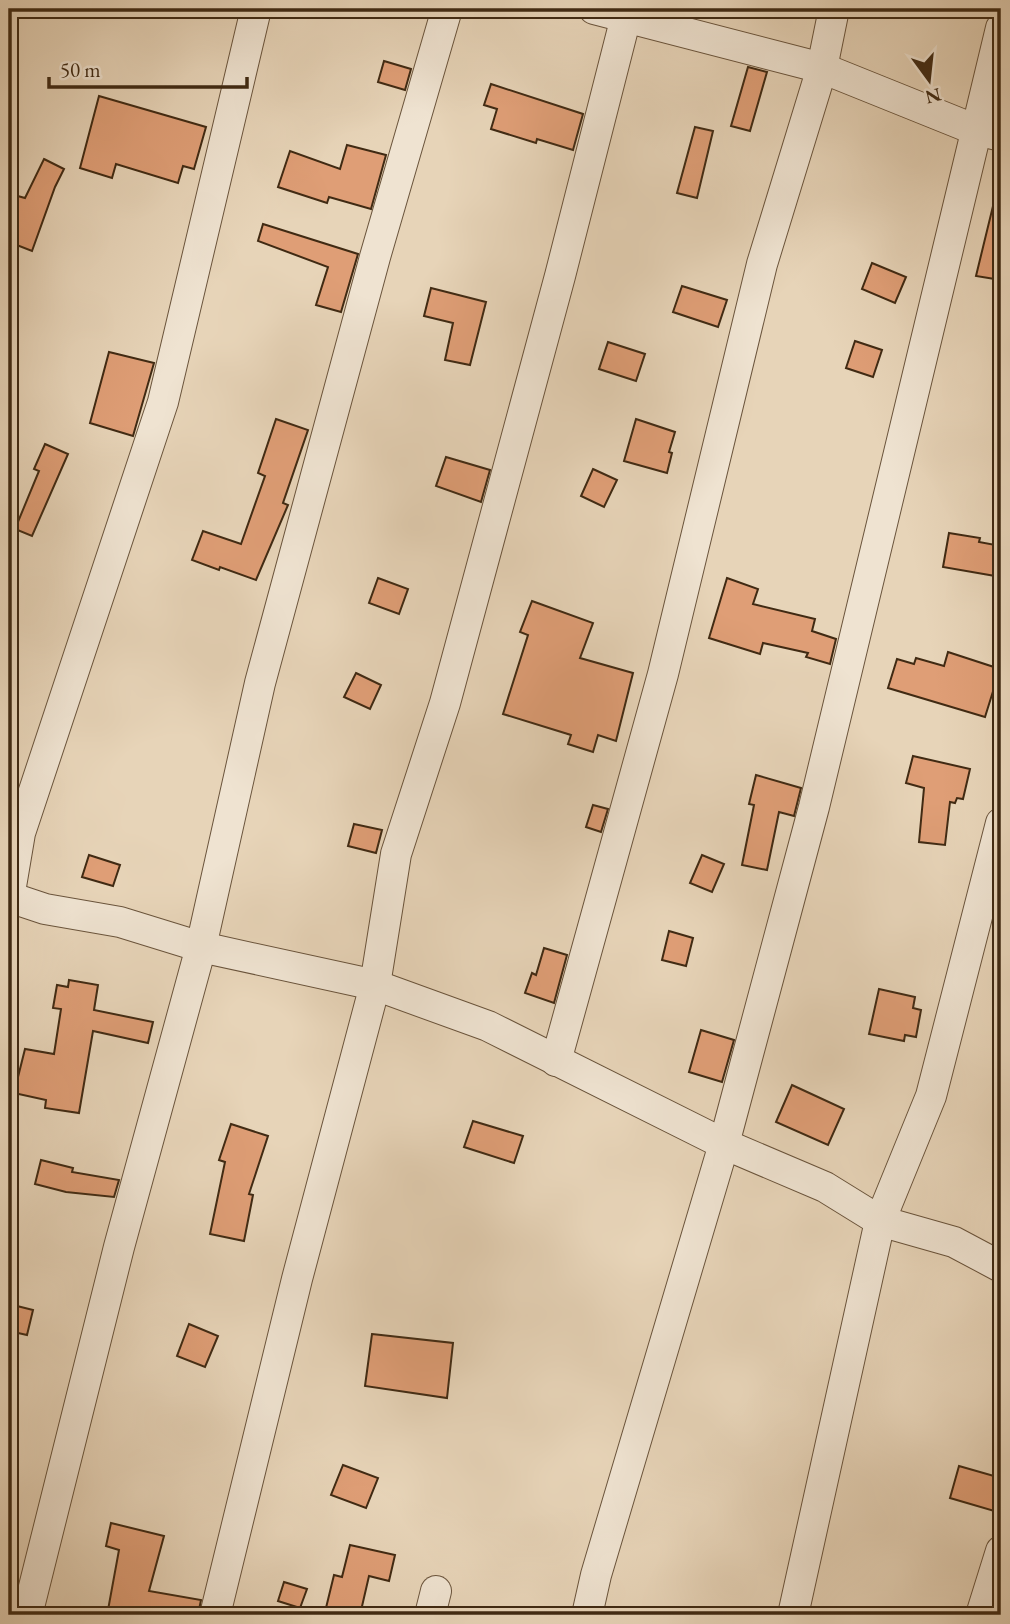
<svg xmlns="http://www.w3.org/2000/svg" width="1010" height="1624" font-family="'EB Garamond',serif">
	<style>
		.building { fill: #df9e76; stroke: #402a13; stroke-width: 2 }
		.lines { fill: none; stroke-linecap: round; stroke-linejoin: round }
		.minor-casing { stroke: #6a543c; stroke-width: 32 }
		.minor { stroke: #efe3d1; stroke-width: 30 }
	</style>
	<rect width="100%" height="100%" fill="#e7d4b8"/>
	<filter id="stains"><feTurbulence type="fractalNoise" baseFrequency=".00286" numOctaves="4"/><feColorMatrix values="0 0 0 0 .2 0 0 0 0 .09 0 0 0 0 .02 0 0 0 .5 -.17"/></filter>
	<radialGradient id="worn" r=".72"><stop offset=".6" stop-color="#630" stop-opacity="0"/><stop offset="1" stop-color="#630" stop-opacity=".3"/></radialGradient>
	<g class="building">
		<path d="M384 61 411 69 405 90 378 82Z"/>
		<path d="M748 67 767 72 750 131 731 126Z"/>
		<path d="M491 84 583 114 573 150 537 139 536 143 491 129 497 109 484 105Z"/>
		<path d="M99 96 206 127 194 169 183 166 178 183 116 164 112 178 80 168Z"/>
		<path d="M695 127 713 131 697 198 677 193Z"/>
		<path d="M347 145 386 155 371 209 329 197 327 203 278 187 290 151 340 169Z"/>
		<path d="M44 159 64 169 55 187 32 251 9 242V208L14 195 25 198Z"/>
		<path d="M993 206 1001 207V280L976 276Z"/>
		<path d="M263 224 358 254 341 312 316 305 328 267 258 241Z"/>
		<path d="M872 263 906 277 895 303 862 289Z"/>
		<path d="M682 286 727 300 718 327 673 312Z"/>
		<path d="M431 288 486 302 470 365 445 360 453 323 424 316Z"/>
		<path d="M855 341 882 350 873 377 846 368Z"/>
		<path d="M608 342 645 354 636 381 599 369Z"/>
		<path d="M109 352 154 363 133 436 90 423Z"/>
		<path d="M276 419 308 430 283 503 288 505 256 580 220 567 219 570 192 560 203 531 241 544 265 476 258 473Z"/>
		<path d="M636 419 675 432 669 452 672 453 667 473 624 461Z"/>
		<path d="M45 444 68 454 32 536 15 529 39 471 34 469Z"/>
		<path d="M446 457 490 470 481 502 436 486Z"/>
		<path d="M593 469 617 480 604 507 581 496Z"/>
		<path d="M949 533 980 538 979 542 1001 546V577L943 567Z"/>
		<path d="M378 578 408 589 399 614 369 603Z"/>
		<path d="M727 578 758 589 753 604 815 619 812 631 836 639 830 664 806 657 808 653 763 643 760 654 709 638Z"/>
		<path d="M532 601 593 623 580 658 633 673 616 741 598 735 593 752 568 744 571 735 503 714 528 635 520 632Z"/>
		<path d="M948 652 1000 669 985 717 888 688 897 659 914 664 916 658 944 666Z"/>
		<path d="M356 673 381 685 370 709 344 697Z"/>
		<path d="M913 756 970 769 963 799 957 798 955 803 950 802 945 845 919 842 924 788 906 783Z"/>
		<path d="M756 775 801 788 794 816 779 812 767 870 742 865 754 805 749 804Z"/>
		<path d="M593 805 608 809 601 832 586 827Z"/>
		<path d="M354 824 382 830 376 853 348 846Z"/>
		<path d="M89 855 120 865 113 886 82 877Z"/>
		<path d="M702 855 724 864 712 892 690 883Z"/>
		<path d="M669 931 693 938 686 966 662 960Z"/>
		<path d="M544 948 567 955 554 1003 525 993 532 973 536 975Z"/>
		<path d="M69 980 98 985 94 1010 153 1022 148 1043 93 1031 79 1113 45 1108 46 1100 14 1093 25 1049 54 1054 61 1009 53 1008 57 985 68 987Z"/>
		<path d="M879 989 915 997 913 1008 921 1010 916 1037 905 1035 904 1041 869 1034Z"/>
		<path d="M701 1030 734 1040 722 1082 689 1072Z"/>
		<path d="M792 1085 844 1109 828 1145 776 1122Z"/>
		<path d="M473 1121 523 1136 514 1163 464 1147Z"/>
		<path d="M231 1124 268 1136 249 1194 253 1195 244 1241 210 1234 225 1162 219 1160Z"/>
		<path d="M41 1160 73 1168 72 1172 119 1180 114 1197 66 1192 35 1184Z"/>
		<path d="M9 1304 33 1310 27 1335 9 1331Z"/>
		<path d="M189 1324 218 1336 205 1367 177 1356Z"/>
		<path d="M372 1334 453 1343 447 1398 365 1386Z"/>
		<path d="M343 1465 378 1478 366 1508 331 1495Z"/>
		<path d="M959 1466 1001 1478V1513L950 1498Z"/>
		<path d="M111 1523 164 1536 149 1591 201 1600 198 1615H143L108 1610 119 1550 106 1546Z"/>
		<path d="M350 1545 395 1555 389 1581 369 1576 360 1615H338L325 1612 334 1575 342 1577Z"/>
		<path d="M284 1582 307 1589 300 1608 278 1601Z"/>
	</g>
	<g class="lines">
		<g class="minor-casing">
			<g id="minor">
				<path d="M594 9 822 68 976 130 1001 136"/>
				<path d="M9 897 45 909 120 922 201 947 375 985 488 1026 724 1144 825 1187 880 1221 954 1242 1001 1267"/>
				<path d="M9 898 20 833 163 402 256 9"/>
				<path d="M556 1061 663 674 762 264 822 68 834 9"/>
				<path d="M27 1615 119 1247 201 947 260 683 375 257 447 9"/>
				<path d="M215 1615 297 1279 375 985 396 854 445 703 560 276 628 9"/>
				<path d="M430 1615 436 1591"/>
				<path d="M587 1615 596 1575 724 1144 814 807 1001 28"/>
				<path d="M793 1615 880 1221 931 1096 1001 823"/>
				<path d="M981 1615 1001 1551"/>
			</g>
		</g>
		<use href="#minor" class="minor"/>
	</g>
	<rect width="1010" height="1624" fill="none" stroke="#e7d4b8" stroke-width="35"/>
	<rect x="10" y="10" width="989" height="1603" fill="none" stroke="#402a13" stroke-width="3.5"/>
	<rect x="18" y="18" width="975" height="1589" fill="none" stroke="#402a13" stroke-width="2"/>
	<g transform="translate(929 80) rotate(165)" stroke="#efe3d1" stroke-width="5" paint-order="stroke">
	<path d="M0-5L12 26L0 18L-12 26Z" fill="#402a13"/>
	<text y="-10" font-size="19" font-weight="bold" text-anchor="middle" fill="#402a13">N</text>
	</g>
	<path d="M49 77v10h198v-10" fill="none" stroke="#402a13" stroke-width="3.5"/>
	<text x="60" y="77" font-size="21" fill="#402a13" stroke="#efe3d1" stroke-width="5" paint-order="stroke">50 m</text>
	<rect width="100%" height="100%" filter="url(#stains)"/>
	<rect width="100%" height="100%" fill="url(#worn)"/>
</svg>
